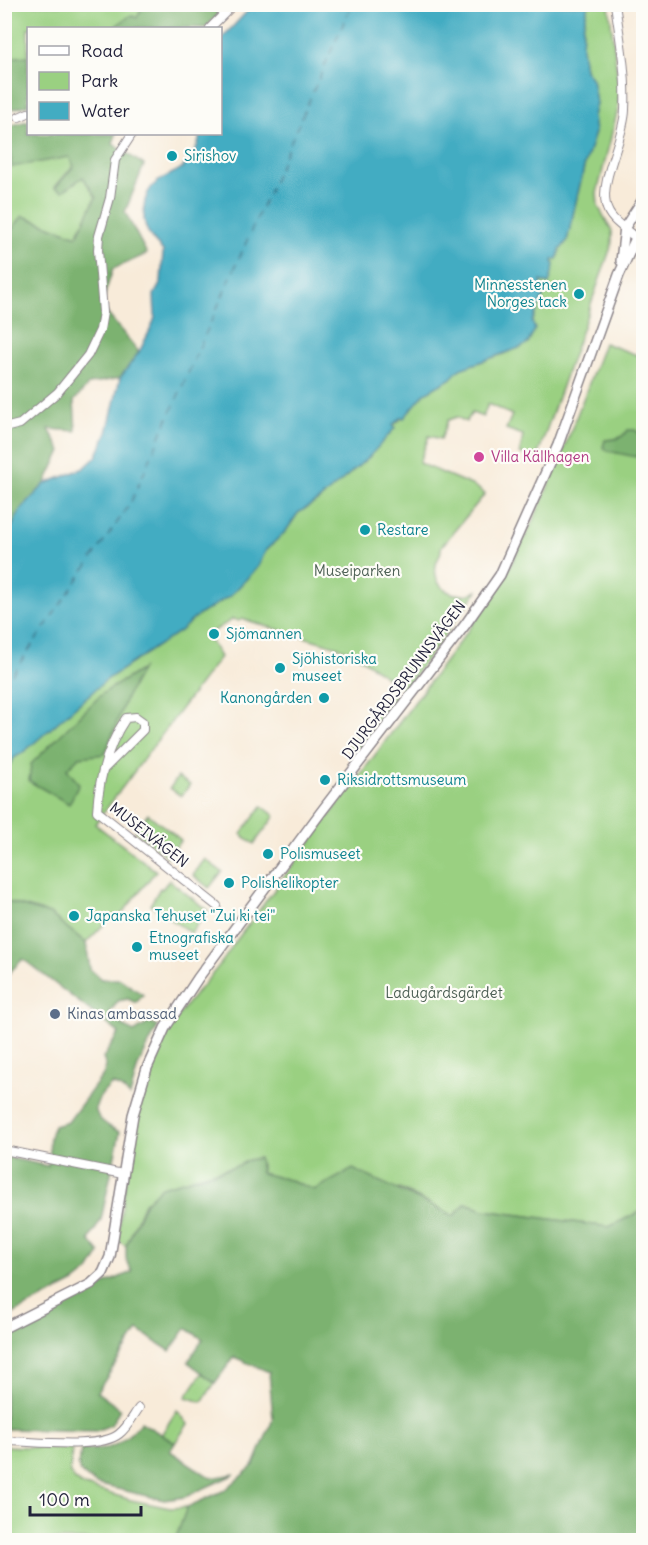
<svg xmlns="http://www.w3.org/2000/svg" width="648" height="1545" font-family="Delius,sans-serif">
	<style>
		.green { fill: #9ad081; stroke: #5e795e; stroke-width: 1.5 }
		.forest { fill: #7bb26f; stroke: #4e6a55; stroke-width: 1.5 }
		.water { fill: #42acc2; stroke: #32677e; stroke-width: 1.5 }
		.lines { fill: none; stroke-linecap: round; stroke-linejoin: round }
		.ferry { stroke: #306078; stroke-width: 1.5; stroke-dasharray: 8 6; stroke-linecap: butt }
		.minor-casing { stroke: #8d868a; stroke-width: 10 }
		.tertiary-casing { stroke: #8d868a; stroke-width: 12 }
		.minor { stroke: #fff; stroke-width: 8 }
		.tertiary { stroke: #fff; stroke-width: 9 }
		.culture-dot { fill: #0f9aa8; stroke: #fdfcf7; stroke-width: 2 }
		.hotel-dot { fill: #d1479c; stroke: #fdfcf7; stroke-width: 2 }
		.service-dot { fill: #5c6f8a; stroke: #fdfcf7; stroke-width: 2 }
		.labels { text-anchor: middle; stroke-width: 4.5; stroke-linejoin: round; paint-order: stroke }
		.culture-label { font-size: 15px; fill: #0d838f; stroke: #fdfcf7; text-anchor: start }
		.hotel-label { font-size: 15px; fill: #b23c85; stroke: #fdfcf7; text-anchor: start }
		.park-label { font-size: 15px; fill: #4c5f54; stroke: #fdfcf7 }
		.street-label { font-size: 15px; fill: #22223b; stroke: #fdfcf7 }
		.service-label { font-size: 15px; fill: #4e5e75; stroke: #fdfcf7; text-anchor: start }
	</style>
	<rect width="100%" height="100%" fill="#fdfcf7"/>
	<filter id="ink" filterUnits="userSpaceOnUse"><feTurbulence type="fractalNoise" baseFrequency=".0167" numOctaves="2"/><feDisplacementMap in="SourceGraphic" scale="12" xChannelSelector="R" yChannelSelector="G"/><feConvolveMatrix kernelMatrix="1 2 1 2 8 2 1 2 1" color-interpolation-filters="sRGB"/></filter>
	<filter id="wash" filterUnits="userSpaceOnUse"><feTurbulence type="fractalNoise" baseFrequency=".008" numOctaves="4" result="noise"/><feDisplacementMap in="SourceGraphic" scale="24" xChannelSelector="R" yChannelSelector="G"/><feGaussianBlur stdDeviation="1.35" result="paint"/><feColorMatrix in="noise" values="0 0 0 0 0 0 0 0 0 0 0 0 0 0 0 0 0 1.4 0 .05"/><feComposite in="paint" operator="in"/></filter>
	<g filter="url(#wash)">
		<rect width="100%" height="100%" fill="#f8ebd9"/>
		<g class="green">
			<path d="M4 5H196L175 28H28V94L5 102Z"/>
			<path d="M588 5H609L619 89 618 109 597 193 598 206 612 231V244L536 460 520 453 523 435 506 429 512 415 488 404 483 417 472 413 466 422 457 417 448 420 441 439 429 436 419 463 476 487 485 494 441 547C442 555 437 558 436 565 431 591 460 602 478 590L404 690 354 653 345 649 242 619 239 621 233 619 207 635 220 657 95 824 156 871 121 915 112 916 86 943 50 914 5 901 4 786 7 780 4 771 14 758 25 751 106 680 180 631 197 616 230 596 258 567 266 550 286 531 298 513 319 500 369 457 393 426 403 417H404L425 393 450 379 459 369 506 353 532 322 543 298 541 281 548 284 553 259H557L560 250 567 241 584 167 595 133 593 116 596 103 592 79 585 70 582 48 583 27Z"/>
			<path d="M5 143H9L12 166 69 157 74 165 55 187 63 191 83 177 96 197 77 236 23 216 5 237Z"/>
			<path d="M604 343 643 357V1210L609 1227 483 1210 466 1203 454 1216 400 1189 314 1190 293 1181 261 1173V1164L248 1160 240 1165 197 1176 144 1203 126 1246 117 1240C124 1196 129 1151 139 1107 145 1078 159 1049 174 1022 191 994 217 974 233 945L490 601C539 521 571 432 604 343Z"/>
			<path d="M389 693 398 698 356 753 352 754 348 748Z"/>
			<path d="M178 777 190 785 181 796 170 788Z"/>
			<path d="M262 806 275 816 254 844 241 834Z"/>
			<path d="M148 814 181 840 168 857 135 831Z"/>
			<path d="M205 859 222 872 209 888 193 875Z"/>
			<path d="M169 880 208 911 191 933 150 905 160 888 162 889Z"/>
			<path d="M202 1373 215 1383 202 1402 186 1397Z"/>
			<path d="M177 1410 188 1424 175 1443 161 1435Z"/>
			<path d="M5 1446 72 1449 70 1472 74 1479 82 1485 131 1500 170 1508 187 1507 190 1540H5Z"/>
		</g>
		<g class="forest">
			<path d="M143 5H228L205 28H113L131 15 137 18Z"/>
			<path d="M28 56V105L5 111V58Z"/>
			<path d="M28 121V134H116L113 144 144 165 125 212 147 254 113 269 101 306 139 352 120 378 89 384 74 401 76 431 49 429 61 451 45 484 21 509 5 541V237L23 216 77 236 96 197 83 177 63 191 55 188 74 166 69 157 12 167 9 144 5 143V127Z"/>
			<path d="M628 430H635L640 434 642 440 639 454 636 457 608 451 603 447 605 440C615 439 622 439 628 430Z"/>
			<path d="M142 669 126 698 105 754 79 757 67 769 79 784 69 804 29 781 31 764 103 693Z"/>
			<path d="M5 901 50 914 86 943 90 969 101 979H120L143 995 136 1003 128 999 118 1001 110 1012 124 1027 134 1032 150 1022 158 1026 138 1066 130 1096 121 1088 112 1084C87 1106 92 1119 120 1132L101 1220 89 1240 100 1253 89 1271 75 1282 5 1318V1157L48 1166C53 1149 45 1143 54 1126L68 1122 103 1075 106 1067 103 1058 119 1033 23 959 5 977Z"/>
			<path d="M259 1158 261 1173 293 1181 314 1190 353 1169 454 1216 466 1203 483 1210 609 1227 643 1210V1540H175L187 1507 225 1490 254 1465 273 1419 269 1372 234 1357 215 1383 188 1362 203 1339 186 1328 170 1351 138 1330 97 1392 120 1409 111 1425 96 1431 5 1429V1336L106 1283 132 1272 126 1259V1246L145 1203 161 1187 240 1165 248 1160Z"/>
			<path d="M141 1422 175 1443 170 1451 211 1478 235 1474 185 1497 164 1500 96 1484 80 1472 78 1464 82 1449C112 1452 121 1444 141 1422Z"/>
		</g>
		<path class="water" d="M253 5H588L583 27 582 48 585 70 592 79 596 103 593 116 595 133 584 167 567 241 560 250 557 259H553L554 266 549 284 541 281 543 297 532 322 535 329 528 343 522 347 460 369 450 379 425 393 404 418 402 417 393 425 395 428 369 457 319 500 298 513 286 531 266 550 258 567 230 596 197 616 180 631 106 680 25 751 14 758 5 771V541L21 509 45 484 84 468 96 457 107 433 120 378 139 352 152 326 155 317 154 295 161 282 163 251C159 246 154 242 151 237 140 222 141 193 157 182 176 169 182 174 195 151 198 144 200 141 199 134H220L221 39Z"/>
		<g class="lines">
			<path class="ferry" d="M4 686 130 504 352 4"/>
		</g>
	</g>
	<g filter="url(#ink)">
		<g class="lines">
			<g class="minor-casing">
				<g id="minor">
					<path d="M615 4C620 39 627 75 625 110 624 139 600 179 606 205 609 220 625 228 636 238"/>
					<path d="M210 28 234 4"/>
					<path d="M19 117 28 113"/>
					<path d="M4 428 20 424 58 392 88 355 100 330 103 312 98 250 99 236 110 198 115 160 132 134"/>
					<path d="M103 770 143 730V722L136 717 126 718C107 746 99 778 97 811L217 906"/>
					<path d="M4 1150 123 1174"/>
					<path d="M4 1441C32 1441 99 1450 119 1434 128 1427 133 1416 139 1408"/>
				</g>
			</g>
			<g class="tertiary-casing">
				<g id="tertiary">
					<path d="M621 261 625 227 644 198"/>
					<path d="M4 1328 91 1284 103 1273 110 1257 133 1115 147 1068 165 1028 198 978 321 812 465 625 500 575 558 445 619 275 636 238 644 227"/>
				</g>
			</g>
			<use href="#minor" class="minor"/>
			<use href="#tertiary" class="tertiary"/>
		</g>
	</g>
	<g class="culture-dot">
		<circle cx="172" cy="156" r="6"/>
		<circle cx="579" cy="294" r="6"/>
		<circle cx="365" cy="530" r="6"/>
		<circle cx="214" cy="634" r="6"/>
		<circle cx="280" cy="668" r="6"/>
		<circle cx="324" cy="698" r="6"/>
		<circle cx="325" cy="780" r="6"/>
		<circle cx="268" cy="854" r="6"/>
		<circle cx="229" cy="883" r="6"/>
		<circle cx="74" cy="916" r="6"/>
		<circle cx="137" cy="947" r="6"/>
	</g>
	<circle class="hotel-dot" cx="479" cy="457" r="6"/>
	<circle class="service-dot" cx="55" cy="1014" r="6"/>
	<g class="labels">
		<g class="culture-label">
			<text x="184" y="161">Sirishov</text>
			<text x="567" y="290" text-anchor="end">Minnesstenen<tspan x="567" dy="17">Norges tack</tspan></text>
			<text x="377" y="535">Restare</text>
			<text x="226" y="639">Sjömannen</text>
			<text x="292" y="664">Sjöhistoriska<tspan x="292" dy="17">museet</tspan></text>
			<text x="312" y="703" text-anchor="end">Kanongården</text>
			<text x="337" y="785">Riksidrottsmuseum</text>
			<text x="280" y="859">Polismuseet</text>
			<text x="241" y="888">Polishelikopter</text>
			<text x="86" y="921">Japanska Tehuset "Zui ki tei"</text>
			<text x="149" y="943">Etnografiska<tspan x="149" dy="17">museet</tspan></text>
		</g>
		<g class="hotel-label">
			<text x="491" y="462">Villa Källhagen</text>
		</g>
		<g class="park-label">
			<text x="357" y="576">Museiparken</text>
			<text x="444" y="998">Ladugårdsgärdet</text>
		</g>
		<g class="street-label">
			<text transform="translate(404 680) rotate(-53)" y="5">DJURGÅRDSBRUNNSVÄGEN</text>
			<text transform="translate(149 835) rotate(38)" y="5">MUSEIVÄGEN</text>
		</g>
		<g class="service-label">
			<text x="67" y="1019">Kinas ambassad</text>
		</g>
	</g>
	<rect width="648" height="1545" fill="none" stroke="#fdfcf7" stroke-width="24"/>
	<rect x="27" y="27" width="195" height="108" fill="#fdfcf7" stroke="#a5a5ac" stroke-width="1.5"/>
	<rect x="39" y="46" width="30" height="9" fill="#ffffff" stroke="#a5a5ac" stroke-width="1.5"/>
	<text x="81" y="57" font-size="18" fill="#22223b">Road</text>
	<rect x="39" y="72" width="30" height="18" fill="#9ad081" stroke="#a5a5ac" stroke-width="1.5"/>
	<text x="81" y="87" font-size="18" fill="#22223b">Park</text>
	<rect x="39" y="102" width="30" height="18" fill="#42acc2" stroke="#a5a5ac" stroke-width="1.5"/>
	<text x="81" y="117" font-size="18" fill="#22223b">Water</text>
	<path d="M30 1506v9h111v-9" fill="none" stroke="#22223b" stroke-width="3"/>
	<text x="39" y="1506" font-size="18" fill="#22223b" stroke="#fdfcf7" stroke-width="4.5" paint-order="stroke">100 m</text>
</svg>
